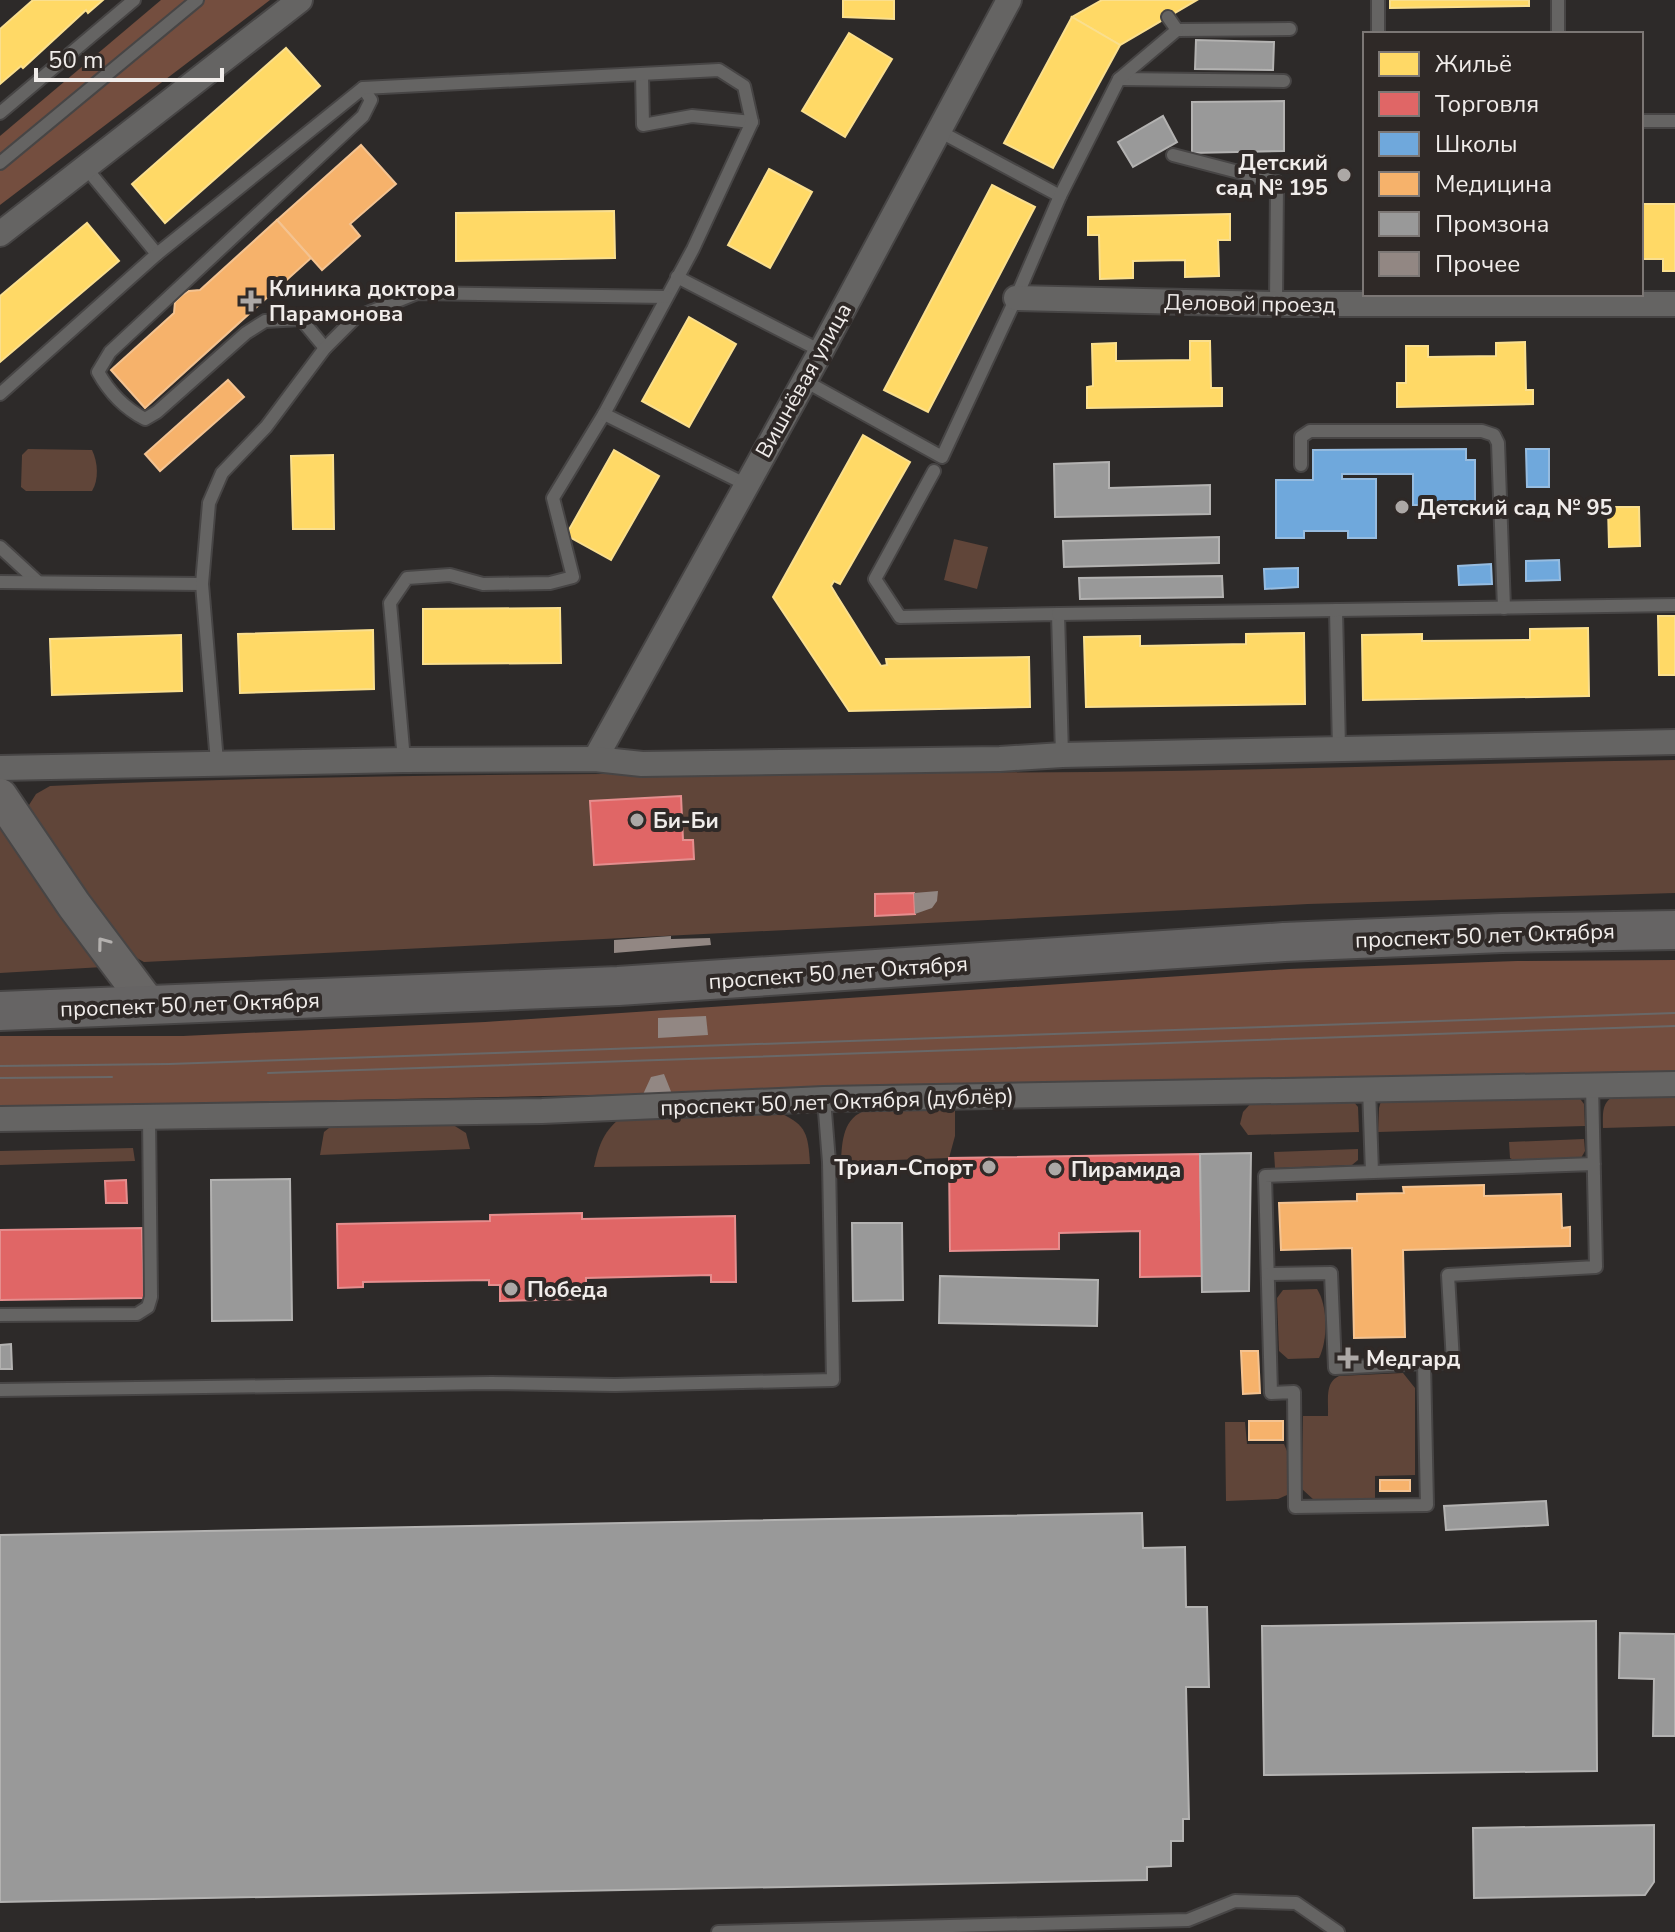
<svg xmlns="http://www.w3.org/2000/svg" width="1675" height="1932" font-family="'Nunito Sans',sans-serif">
	<style>
		.green { fill: #604539 }
		.forest { fill: #744e3f }
		.homes { fill: #ffd966; stroke: #fadf8e; stroke-width: 2 }
		.shops { fill: #e06666; stroke: #e58e8e; stroke-width: 2 }
		.schools { fill: #6fa8dc; stroke: #96bce0; stroke-width: 2 }
		.health { fill: #f6b26b; stroke: #f4c391; stroke-width: 2 }
		.industry { fill: #999; stroke: #b3b2b1; stroke-width: 2 }
		.building { fill: #928783 }
		.lines { fill: none; stroke-linecap: round; stroke-linejoin: round }
		.lane-casing { stroke: #474545; stroke-width: 16 }
		.street-casing { stroke: #474545; stroke-width: 28 }
		.secondary-casing { stroke: #474545; stroke-width: 38 }
		.primary-casing { stroke: #474545; stroke-width: 42 }
		.lane { stroke: #656463; stroke-width: 12 }
		.street { stroke: #656463; stroke-width: 24 }
		.secondary { stroke: #686665; stroke-width: 34 }
		.primary { stroke: #666464; stroke-width: 38 }
		.tram { stroke: #696868; stroke-width: 2 }
		.oneway { stroke: #b3b0ae }
		.poi-dot { fill: #aca8a6; stroke: #2f2927; stroke-width: 3 }
		.labels { text-anchor: middle; stroke-width: 8; stroke-linejoin: round; paint-order: stroke }
		.poi-label { font-size: 22px; font-weight: bold; fill: #f0ecea; stroke: #2f2927; text-anchor: start }
		.street-label { font-size: 22px; fill: #f0ecea; stroke: #2f2927 }
	</style>
	<rect width="100%" height="100%" fill="#2d2a29"/>
	<g class="green">
		<path d="M28 449 92 450C98 462 99 480 92 491H26L21 487 22 455Z"/>
		<path d="M954 539 988 547 977 589 944 580Z"/>
		<path d="M1675 760V893L1308 904 144 962 122 950 31 816 29 805 36 794 50 786C398 771 747 774 1095 772 1288 770 1482 763 1675 760Z"/>
		<path d="M0 819 103 967 0 973Z"/>
		<path d="M1675 1094V1126L1603 1128C1603 1113 1601 1102 1616 1095Z"/>
		<path d="M1578 1096 1584 1104 1585 1126 1378 1132 1379 1108 1381 1101Z"/>
		<path d="M1253 1101H1353L1358 1107 1359 1132 1248 1135 1240 1124 1243 1112Z"/>
		<path d="M955 1108V1136L949 1158 841 1162C842 1141 843 1117 867 1110Z"/>
		<path d="M780 1113C807 1125 808 1135 810 1164L594 1167C599 1144 604 1130 623 1116Z"/>
		<path d="M450 1123 466 1133 470 1149 320 1155 324 1132 334 1124Z"/>
		<path d="M1584 1139 1585 1151 1581 1158 1515 1161 1510 1158 1509 1142Z"/>
		<path d="M133 1148 135 1161 0 1165V1151Z"/>
		<path d="M1358 1149V1160L1352 1165 1275 1168 1274 1152Z"/>
		<path d="M1317 1289C1328 1306 1328 1340 1319 1358L1288 1359 1279 1351 1277 1298 1283 1290Z"/>
		<path d="M1403 1373 1415 1388V1475L1375 1476V1499L1314 1500 1302 1489 1303 1416H1328C1329 1401 1324 1383 1339 1376Z"/>
		<path d="M1225 1422H1245L1247 1444H1284L1287 1451V1495L1278 1499 1226 1501Z"/>
	</g>
	<g class="forest">
		<path d="M161 0H270L0 205V136Z"/>
		<path d="M1675 960V1073L0 1107V1036H183L485 1022 1289 969 1517 961Z"/>
	</g>
	<g class="homes">
		<path d="M33 0H103L88 13 86 10 23 68 21 66 0 84V29Z"/>
		<path d="M843 0H894V19L843 17Z"/>
		<path d="M1102 0H1197L1120 45 1072 17Z"/>
		<path d="M1390 0H1529V6L1390 8Z"/>
		<path d="M1072 17 1120 45 1053 168 1004 143Z"/>
		<path d="M849 33 892 59 845 137 802 111Z"/>
		<path d="M286 48 320 86 165 223 132 184Z"/>
		<path d="M769 169 812 192 770 268 728 245Z"/>
		<path d="M992 185 1035 207 928 412 884 390Z"/>
		<path d="M1641 204H1675V271H1663V259H1641Z"/>
		<path d="M614 211 615 258 456 261V213Z"/>
		<path d="M1230 214V240H1218L1219 276 1185 277V260L1133 261V278L1100 279 1099 235H1088V217Z"/>
		<path d="M87 223 119 261 0 362V296Z"/>
		<path d="M689 317 736 344 689 427 642 401Z"/>
		<path d="M1190 341H1210L1211 388H1222V406L1087 408V387L1093 386 1092 344 1116 343V361L1190 360Z"/>
		<path d="M1525 342 1526 390H1533V404L1397 407V383H1406V346H1428V357L1496 356V343Z"/>
		<path d="M863 435 910 462 840 584 834 581 831 586 837 596 881 666 887 665 886 659 1029 657 1030 707 849 711 773 597Z"/>
		<path d="M614 450 659 476 611 560 566 535Z"/>
		<path d="M333 455 334 529H293L291 456Z"/>
		<path d="M1608 507H1639L1640 546 1609 547Z"/>
		<path d="M560 608 561 663 423 664V609Z"/>
		<path d="M1658 616H1675V675H1659Z"/>
		<path d="M1588 628 1589 696 1363 700 1362 635 1422 634V641L1530 640V629Z"/>
		<path d="M373 630 374 689 240 693 238 634Z"/>
		<path d="M1304 633 1305 704 1086 707 1084 637 1140 636V646L1246 644V634Z"/>
		<path d="M181 635 182 691 52 695 50 639Z"/>
	</g>
	<g class="shops">
		<path d="M681 796 683 840H693L694 859 594 865 590 801Z"/>
		<path d="M914 893 915 914 875 916V894Z"/>
		<path d="M1200 1154 1202 1276 1140 1277V1231L1059 1233V1249L950 1251 949 1158Z"/>
		<path d="M126 1180 127 1203H106L105 1181Z"/>
		<path d="M582 1213V1219L735 1216 736 1282H711V1275L586 1278V1299L500 1301V1285H489V1280L363 1282V1287L338 1288 337 1224 490 1221V1215Z"/>
		<path d="M142 1228 144 1298 0 1300V1230Z"/>
	</g>
	<g class="schools">
		<path d="M1466 449V460H1475V505H1413V474H1342V479H1376V538H1348V531H1304V538H1276V480H1313V450Z"/>
		<path d="M1526 449H1549V487H1527Z"/>
		<path d="M1559 560 1560 580 1526 581V561Z"/>
		<path d="M1491 564 1492 584 1459 585 1458 566Z"/>
		<path d="M1298 568V587L1265 589 1264 569Z"/>
	</g>
	<g class="health">
		<path d="M361 145 396 184 350 224 360 236 322 270 277 220Z"/>
		<path d="M277 220 311 258 145 408 111 370 174 313 175 302 181 296 189 291 200 290Z"/>
		<path d="M228 380 244 397 160 471 145 454Z"/>
		<path d="M1484 1185V1196L1561 1194 1562 1228 1570 1227V1246L1403 1250 1405 1337 1354 1338 1352 1248 1281 1250 1279 1203 1357 1201V1194L1404 1193 1403 1187Z"/>
		<path d="M1241 1351H1258L1260 1393 1243 1394Z"/>
		<rect x="1249" y="1421" width="34" height="19"/>
		<rect x="1380" y="1480" width="30" height="11"/>
	</g>
	<g class="industry">
		<path d="M1196 40 1274 42 1273 70 1195 69Z"/>
		<path d="M1284 101V151L1192 153V102Z"/>
		<path d="M1163 116 1177 142 1133 167 1118 142Z"/>
		<path d="M1109 462V488L1210 485V514L1055 517 1054 464Z"/>
		<path d="M1219 537V563L1064 567 1063 541Z"/>
		<path d="M1222 576 1223 597 1080 599 1079 578Z"/>
		<path d="M1251 1153 1249 1291 1202 1292 1200 1154Z"/>
		<path d="M290 1179 292 1320 212 1321 211 1180Z"/>
		<path d="M852 1223H902L903 1300 853 1301Z"/>
		<path d="M940 1276 1098 1280 1097 1326 939 1323Z"/>
		<path d="M11 1344 12 1369H0V1345Z"/>
		<path d="M1546 1501 1548 1525 1446 1530 1444 1506Z"/>
		<path d="M1142 1513 1143 1548 1185 1547 1186 1607H1207L1209 1687H1186L1189 1819H1183V1841H1171V1866L1147 1867V1880L0 1902V1535Z"/>
		<path d="M1596 1621 1597 1771 1264 1775 1262 1626Z"/>
		<path d="M1620 1633 1675 1634V1736H1653L1654 1679 1619 1678Z"/>
		<path d="M1654 1825V1882L1645 1895 1474 1898 1473 1828Z"/>
	</g>
	<g class="building">
		<path d="M938 891 937 901 932 908 915 914 914 893Z"/>
		<path d="M671 936V939L710 938 711 945 614 953V940Z"/>
		<path d="M706 1016 708 1035 658 1038V1018Z"/>
		<path d="M664 1074 674 1099 639 1103 651 1077Z"/>
	</g>
	<g class="lines">
		<g class="lane-casing">
			<g id="lane">
				<path d="M1558 0V34"/>
				<path d="M1177 30 1290 29"/>
				<path d="M1378 34V0"/>
				<path d="M642 74 643 125 692 116 752 122"/>
				<path d="M1119 79 1284 81"/>
				<path d="M0 113 134 0"/>
				<path d="M1641 121H1675"/>
				<path d="M939 131 1060 196"/>
				<path d="M1173 155 1277 182 1276 304"/>
				<path d="M0 163 197 0"/>
				<path d="M86 168 157 254"/>
				<path d="M677 277 821 351"/>
				<path d="M325 348 301 319 265 321 246 333 157 412 145 419C124 408 109 392 98 372L110 352 363 116 371 100 363 88"/>
				<path d="M805 381 942 457 1016 298 1060 196 1119 79 1177 30 1168 17"/>
				<path d="M0 394 157 254 363 88 719 70 744 86 752 122 693 249 604 414 553 498 573 577 550 583 483 584 450 575 407 578 390 603 404 760"/>
				<path d="M604 414 745 484"/>
				<path d="M1301 465V437L1310 431H1482L1494 435 1498 443 1504 608"/>
				<path d="M934 471 875 579 900 617 1058 614 1062 755"/>
				<path d="M0 547 38 582"/>
				<path d="M0 582 202 584"/>
				<path d="M1336 610 1339 749"/>
				<path d="M1058 614 1675 605"/>
				<path d="M217 762 202 584 209 503 222 473 266 427 325 348 355 318 417 293 666 297"/>
				<path d="M1592 1085 1596 1267 1448 1275 1453 1362 1424 1363 1427 1505 1295 1507 1294 1392 1271 1393 1265 1176 1594 1164"/>
				<path d="M1369 1089 1372 1172"/>
				<path d="M1268 1274 1331 1273 1335 1368 1424 1363"/>
				<path d="M0 1315 137 1314 148 1307 151 1297 149 1117"/>
				<path d="M0 1390 491 1383 615 1385 833 1380 829 1162 824 1099"/>
				<path d="M718 1932 1188 1920 1235 1901 1296 1903 1338 1932"/>
			</g>
		</g>
		<g class="street-casing">
			<g id="street">
				<path d="M0 234 300 0"/>
				<path d="M1016 298 1276 304H1675"/>
				<path d="M595 759 821 351 1009 0"/>
				<path d="M0 768 404 760 595 759 642 764 1000 759 1062 755 1675 742"/>
				<path d="M0 1119 542 1111 824 1099 1675 1084"/>
			</g>
		</g>
		<g class="secondary-casing">
			<path id="secondary" d="M0 796 74 905 149 1005"/>
		</g>
		<g class="primary-casing">
			<path id="primary" d="M0 1011 618 986 1284 942 1502 933 1675 930"/>
		</g>
		<use href="#lane" class="lane"/>
		<use href="#street" class="street"/>
		<use href="#secondary" class="secondary"/>
		<use href="#primary" class="primary"/>
		<g class="tram">
			<path d="M0 1066 169 1064 1675 1013"/>
			<path d="M268 1073 1675 1026"/>
			<path d="M0 1078 112 1077"/>
		</g>
	</g>
	<defs><path id="oneway-chevron" d="M-2-3.5L2.5 0L-2 3.5" fill="none" stroke-width="1.6" stroke-linecap="round" stroke-linejoin="round" transform="scale(2)"/></defs>
	<use class="oneway" href="#oneway-chevron" transform="translate(103 943) rotate(-127)"/>
	<g class="poi-dot">
		<circle cx="1344" cy="175" r="8"/>
		<path d="M247 289h8v8h8v8h-8v8h-8v-8h-8v-8h8z"/>
		<circle cx="1402" cy="507" r="8"/>
		<circle cx="637" cy="820" r="8"/>
		<circle cx="989" cy="1167" r="8"/>
		<circle cx="1055" cy="1169" r="8"/>
		<circle cx="511" cy="1289" r="8"/>
		<path d="M1344 1346h8v8h8v8h-8v8h-8v-8h-8v-8h8z"/>
	</g>
	<g class="labels">
		<g class="poi-label">
			<text x="1328" y="170" text-anchor="end">Детский<tspan x="1328" dy="25">сад № 195</tspan></text>
			<text x="269" y="296">Клиника доктора<tspan x="269" dy="25">Парамонова</tspan></text>
			<text x="1418" y="515">Детский сад № 95</text>
			<text x="653" y="828">Би-Би</text>
			<text x="973" y="1175" text-anchor="end">Триал-Спорт</text>
			<text x="1071" y="1177">Пирамида</text>
			<text x="527" y="1297">Победа</text>
			<text x="1366" y="1366">Медгард</text>
		</g>
		<g class="street-label">
			<text transform="translate(1250 303) rotate(1)" y="8">Деловой проезд</text>
			<text transform="translate(803 380) rotate(-61)" y="8">Вишнёвая улица</text>
			<text transform="translate(1485 935) rotate(-2)" y="8">проспект 50 лет Октября</text>
			<text transform="translate(838 972) rotate(-4)" y="8">проспект 50 лет Октября</text>
			<text transform="translate(190 1004) rotate(-2)" y="8">проспект 50 лет Октября</text>
			<text transform="translate(837 1101) rotate(-2)" y="8">проспект 50 лет Октября (дублёр)</text>
		</g>
	</g>
	<rect x="1363" y="32" width="280" height="264" fill="#2f2927" stroke="#7c7775" stroke-width="2"/>
	<rect x="1379" y="52" width="40" height="24" fill="#ffd966" stroke="#7c7775" stroke-width="2"/>
	<text x="1435" y="72" font-size="24" fill="#f0ecea">Жильё</text>
	<rect x="1379" y="92" width="40" height="24" fill="#e06666" stroke="#7c7775" stroke-width="2"/>
	<text x="1435" y="112" font-size="24" fill="#f0ecea">Торговля</text>
	<rect x="1379" y="132" width="40" height="24" fill="#6fa8dc" stroke="#7c7775" stroke-width="2"/>
	<text x="1435" y="152" font-size="24" fill="#f0ecea">Школы</text>
	<rect x="1379" y="172" width="40" height="24" fill="#f6b26b" stroke="#7c7775" stroke-width="2"/>
	<text x="1435" y="192" font-size="24" fill="#f0ecea">Медицина</text>
	<rect x="1379" y="212" width="40" height="24" fill="#999999" stroke="#7c7775" stroke-width="2"/>
	<text x="1435" y="232" font-size="24" fill="#f0ecea">Промзона</text>
	<rect x="1379" y="252" width="40" height="24" fill="#928783" stroke="#7c7775" stroke-width="2"/>
	<text x="1435" y="272" font-size="24" fill="#f0ecea">Прочее</text>
	<path d="M36 68v12h186v-12" fill="none" stroke="#f0ecea" stroke-width="4"/>
	<text x="48" y="68" font-size="24" fill="#f0ecea" stroke="#2f2927" stroke-width="6" paint-order="stroke">50 m</text>
</svg>
